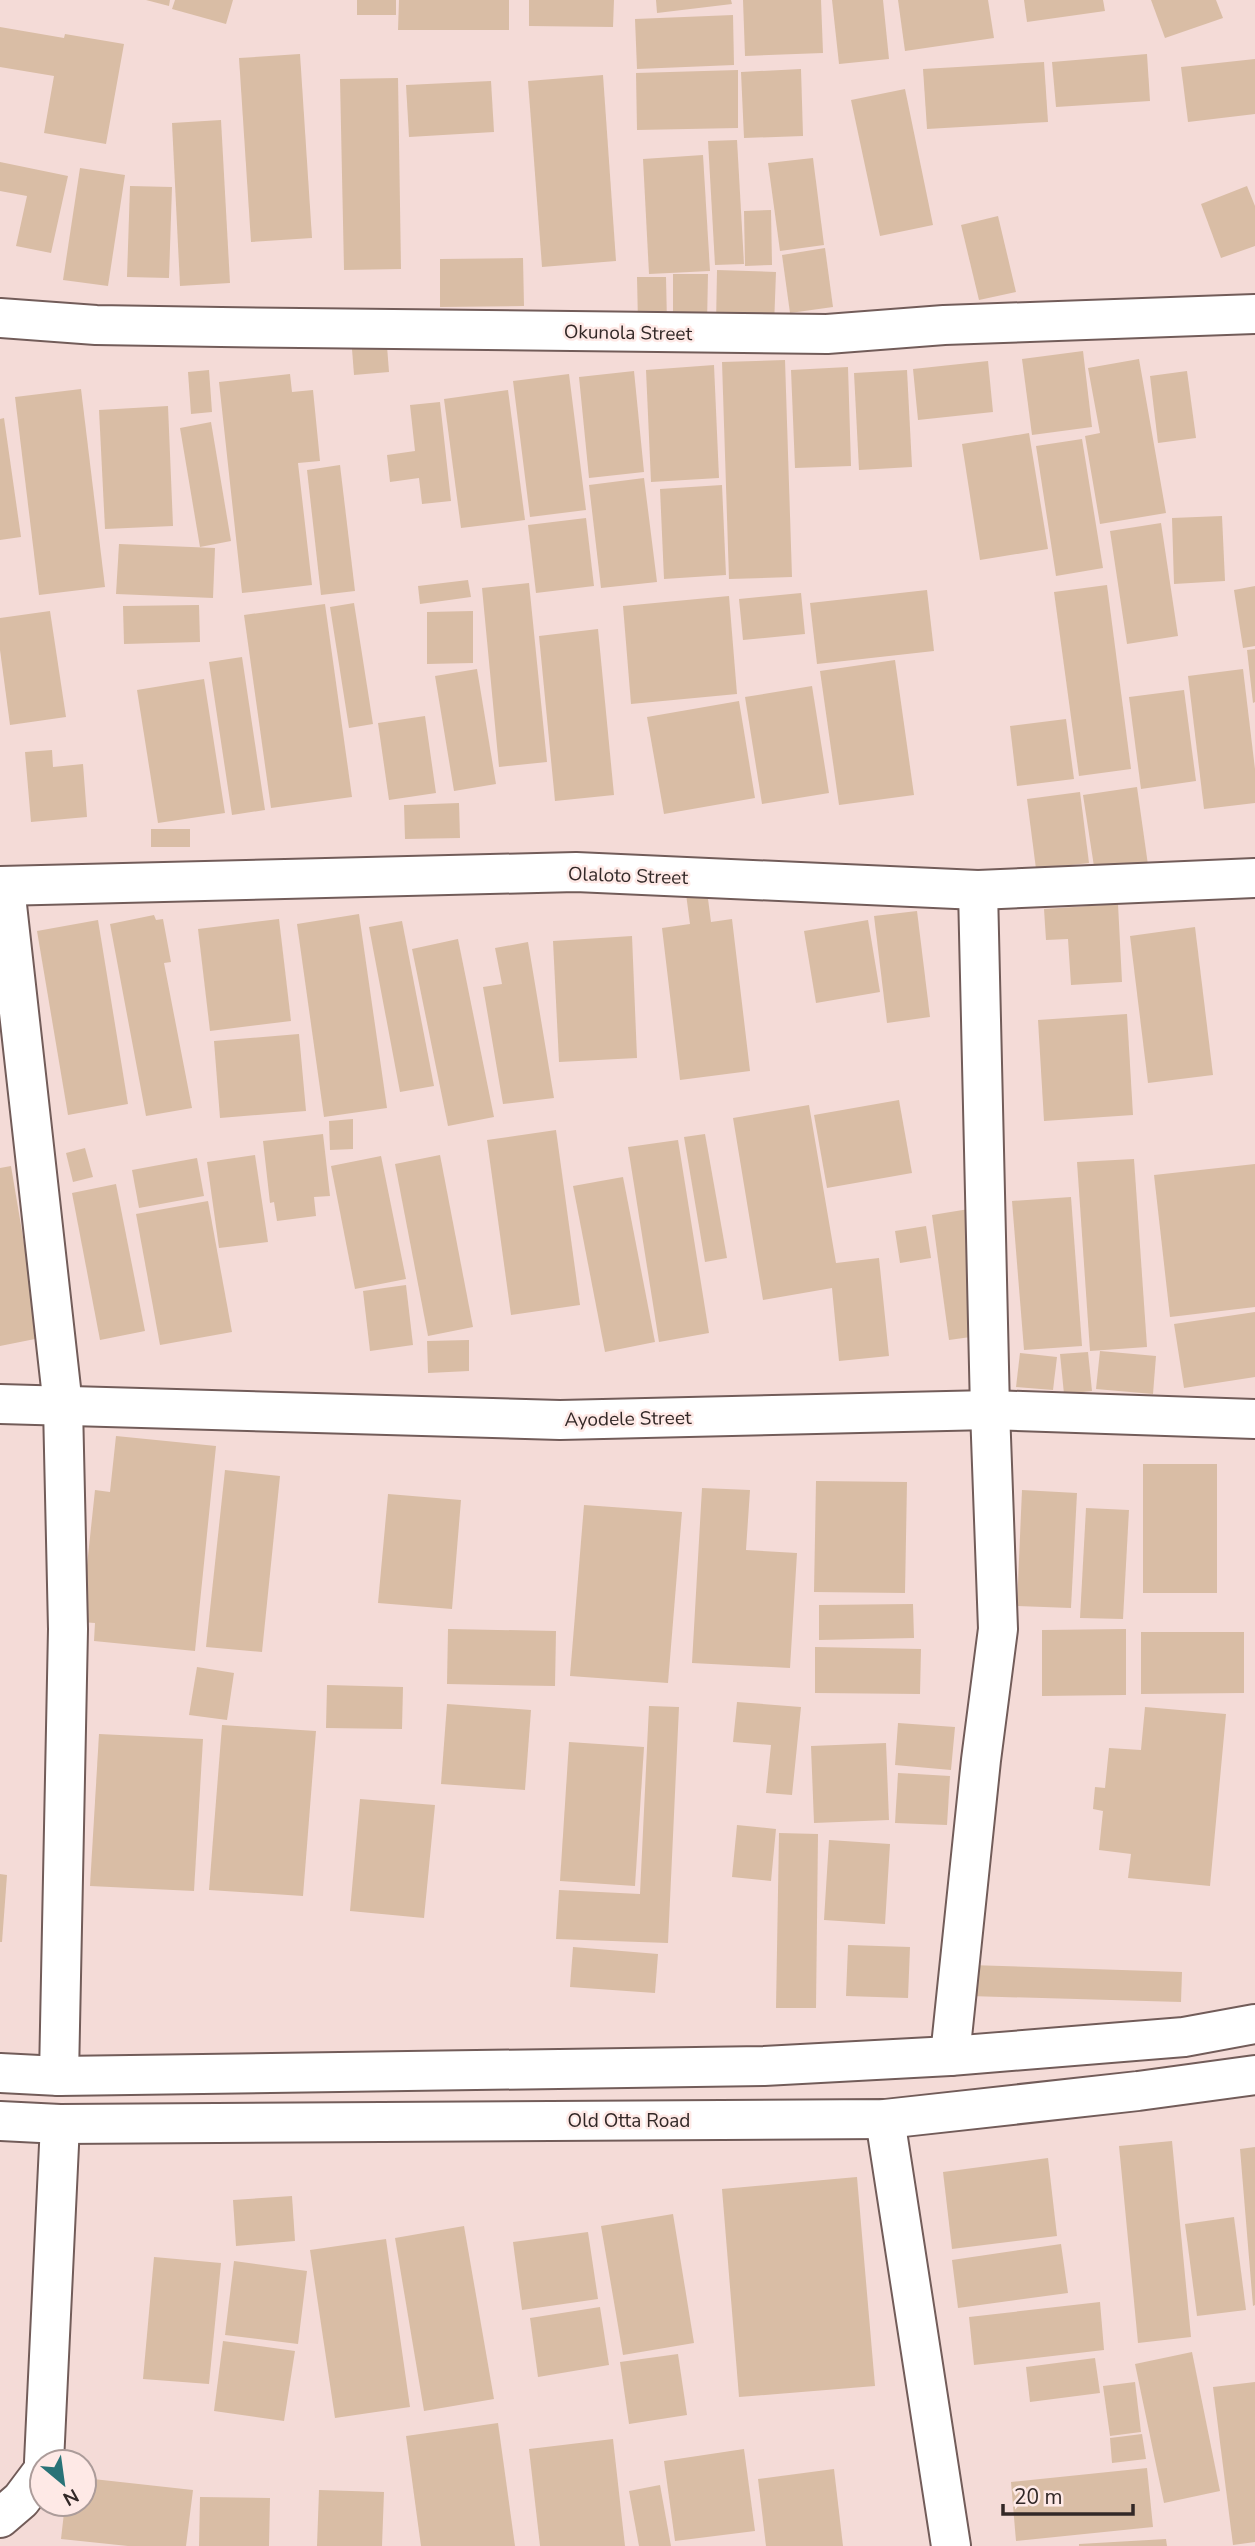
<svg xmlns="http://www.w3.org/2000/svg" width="1255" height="2546" font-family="'Nunito Sans',sans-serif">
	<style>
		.building { fill: #d9bda5 }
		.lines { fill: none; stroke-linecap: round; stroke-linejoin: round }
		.minor-casing { stroke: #725c59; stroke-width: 42 }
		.minor { stroke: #fff; stroke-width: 38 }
		.labels { text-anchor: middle; stroke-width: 5; stroke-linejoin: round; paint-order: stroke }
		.street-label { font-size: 19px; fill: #322827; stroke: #fee9e6 }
	</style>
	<rect width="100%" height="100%" fill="#f4dbd7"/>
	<g class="building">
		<path d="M146 0H170L169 6Z"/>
		<path d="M175 0H233L226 24 172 9Z"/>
		<rect x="357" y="0" width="39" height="15"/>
		<path d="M399 0H509V30H398Z"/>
		<path d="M529 0H614L613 27 529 26Z"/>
		<path d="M656 0H731L732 4 657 13Z"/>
		<path d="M743 0H821L823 53 745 56Z"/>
		<path d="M832 0H883L889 59 839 64Z"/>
		<path d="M898 0H988L994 38 905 51Z"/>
		<path d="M1024 0H1103L1105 11 1027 22Z"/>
		<path d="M1151 0H1216L1223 18 1165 38Z"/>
		<path d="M733 15 734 65 637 69 635 19Z"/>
		<path d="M0 27 64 38 65 34 124 44 106 144 44 133 54 76 0 67Z"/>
		<path d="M300 54 312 238 251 242 239 58Z"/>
		<path d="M1147 54 1150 101 1056 107 1052 62Z"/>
		<path d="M1255 59V114L1188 122 1181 67Z"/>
		<path d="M1044 62 1048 122 927 129 923 69Z"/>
		<path d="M801 69 803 136 744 138 741 72Z"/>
		<path d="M738 70V128L637 130 636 73Z"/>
		<path d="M603 75 616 261 542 267 528 81Z"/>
		<path d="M398 78 401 269 344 270 340 79Z"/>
		<path d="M491 81 494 132 409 137 406 85Z"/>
		<path d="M905 89 933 225 880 236 851 100Z"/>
		<path d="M221 120 230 283 180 286 172 123Z"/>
		<path d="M737 140 744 264 715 265 708 141Z"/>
		<path d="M703 155 710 271 649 274 643 159Z"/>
		<path d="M813 158 824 245 780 251 768 163Z"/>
		<path d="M0 162 68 176 51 253 16 246 27 196 0 191Z"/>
		<path d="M80 168 125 175 108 286 63 280Z"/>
		<path d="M130 186 172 187 169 278 127 277Z"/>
		<path d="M1247 186 1255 206V246L1221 258 1201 204Z"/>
		<path d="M771 210 772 265 745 266 744 211Z"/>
		<path d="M998 216 1016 292 979 300 961 225Z"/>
		<path d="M825 248 833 307 790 313 782 255Z"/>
		<path d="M523 258 524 306 440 307V259Z"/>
		<path d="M717 270 776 272 774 326 716 325Z"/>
		<path d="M673 274H708L707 324H673Z"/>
		<path d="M637 277H666L667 323H638Z"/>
		<path d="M387 346 389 372 354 375 352 349Z"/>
		<path d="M1083 351 1092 427 1032 435 1022 359Z"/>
		<path d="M1139 359 1166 513 1100 524 1085 436 1100 433 1088 368Z"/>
		<path d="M785 360 792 577 729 579 722 362Z"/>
		<path d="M988 361 993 412 918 420 913 369Z"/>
		<path d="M714 365 719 478 651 482 646 370Z"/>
		<path d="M848 367 851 466 795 468 791 370Z"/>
		<path d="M209 370 212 412 191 414 188 372Z"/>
		<path d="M907 370 912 467 859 470 854 373Z"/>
		<path d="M634 371 644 472 589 478 579 377Z"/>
		<path d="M1187 371 1196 438 1158 443 1150 376Z"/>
		<path d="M290 374 292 392 313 390 320 461 298 463 312 585 242 593 219 382Z"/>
		<path d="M569 374 586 510 530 517 513 381Z"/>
		<path d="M81 389 105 587 39 595 15 397Z"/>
		<path d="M508 390 525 520 461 528 444 399Z"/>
		<path d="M440 402 451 501 422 504 419 478 390 482 387 455 415 451 410 405Z"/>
		<path d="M168 406 173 526 105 529 99 410Z"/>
		<path d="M4 418 21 537 0 540V419Z"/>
		<path d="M211 422 231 541 200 547 180 428Z"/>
		<path d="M1029 433 1048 549 980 560 962 444Z"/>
		<path d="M1082 439 1103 568 1056 576 1036 446Z"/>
		<path d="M340 465 355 591 321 595 307 470Z"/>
		<path d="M644 478 657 582 601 588 589 485Z"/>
		<path d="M722 485 726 575 664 579 660 489Z"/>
		<path d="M1222 516 1225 581 1174 584 1172 518Z"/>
		<path d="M586 518 594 586 536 593 528 525Z"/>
		<path d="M1161 523 1178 636 1127 644 1110 531Z"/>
		<path d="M119 544 215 548 213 598 116 594Z"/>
		<path d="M468 580 471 597 420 604 418 586Z"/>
		<path d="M529 583 547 762 499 767 482 588Z"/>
		<path d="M1107 585 1131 769 1079 776 1054 592Z"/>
		<path d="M1255 586V646L1243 648 1234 590Z"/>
		<path d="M927 590 934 651 817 664 810 603Z"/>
		<path d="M801 593 805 634 743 640 739 599Z"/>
		<path d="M729 596 737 694 631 704 623 606Z"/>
		<path d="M354 603 373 724 349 728 330 607Z"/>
		<path d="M325 604 352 797 271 808 244 615Z"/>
		<path d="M199 605 200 642 124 644 123 606Z"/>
		<path d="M50 611 66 717 10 725 0 650V618Z"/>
		<path d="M473 611V663L427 664V612Z"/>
		<path d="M598 629 614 795 555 801 539 636Z"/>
		<path d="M1255 649V702L1253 703 1247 650Z"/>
		<path d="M242 657 265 810 232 815 209 662Z"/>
		<path d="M895 660 914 795 839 805 820 671Z"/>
		<path d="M477 669 496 784 454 791 435 676Z"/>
		<path d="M1243 669 1255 769V803L1204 809 1188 676Z"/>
		<path d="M204 679 225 813 158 823 137 690Z"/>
		<path d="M812 686 829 793 762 804 745 697Z"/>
		<path d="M1184 690 1196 781 1141 789 1129 697Z"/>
		<path d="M739 701 755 798 664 814 647 717Z"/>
		<path d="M425 716 436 793 389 800 378 723Z"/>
		<path d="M1066 719 1074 779 1017 786 1010 726Z"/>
		<path d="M52 750 53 767 83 764 87 817 31 822 25 752Z"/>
		<path d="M1137 787 1148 865 1095 873 1083 795Z"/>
		<path d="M1080 792 1089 863 1036 869 1027 799Z"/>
		<path d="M459 803 460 838 405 839 404 805Z"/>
		<rect x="151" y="829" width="39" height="18"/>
		<path d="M707 891 711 922 732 919 750 1071 680 1080 662 928 690 924 686 894Z"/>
		<path d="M1118 904 1122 982 1071 985 1068 939 1046 940 1044 909Z"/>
		<path d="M917 911 930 1017 887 1023 874 916Z"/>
		<path d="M359 914 387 1108 324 1117 297 924Z"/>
		<path d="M154 915 156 920 163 919 171 962 164 963 192 1108 146 1116 110 924Z"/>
		<path d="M279 919 291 1021 210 1031 198 929Z"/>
		<path d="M98 920 128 1104 68 1115 37 931Z"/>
		<path d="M868 920 880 992 816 1003 804 931Z"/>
		<path d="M402 921 434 1086 400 1092 369 927Z"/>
		<path d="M1195 927 1213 1075 1148 1083 1130 936Z"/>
		<path d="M632 936 637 1058 559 1062 553 941Z"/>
		<path d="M458 939 494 1117 448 1126 412 949Z"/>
		<path d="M528 942 554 1098 503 1104 483 987 502 984 495 948Z"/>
		<path d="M1127 1014 1133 1115 1044 1121 1038 1020Z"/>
		<path d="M299 1034 306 1111 220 1118 214 1041Z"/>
		<path d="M899 1100 912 1173 827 1188 814 1115Z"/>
		<path d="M809 1105 836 1263 879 1258 889 1356 839 1361 832 1288 763 1300 733 1118Z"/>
		<path d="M353 1119V1149L330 1150 329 1121Z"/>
		<path d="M556 1130 580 1305 511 1315 487 1140Z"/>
		<path d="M323 1134 330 1196 314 1197 316 1216 277 1221 274 1202 270 1203 263 1141Z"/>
		<path d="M705 1134 727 1258 705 1262 684 1137Z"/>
		<path d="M678 1140 709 1333 659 1342 628 1147Z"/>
		<path d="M85 1148 93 1177 73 1182 66 1153Z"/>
		<path d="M255 1155 268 1242 219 1248 207 1162Z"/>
		<path d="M440 1155 473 1327 428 1336 395 1164Z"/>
		<path d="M381 1156 406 1279 355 1289 331 1166Z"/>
		<path d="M197 1158 204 1196 139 1208 132 1170Z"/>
		<path d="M1134 1159 1147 1347 1090 1351 1077 1162Z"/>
		<path d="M1255 1164V1307L1170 1317 1154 1175Z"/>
		<path d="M11 1166 40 1338 0 1346V1168Z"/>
		<path d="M623 1177 655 1342 605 1352 573 1186Z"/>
		<path d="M116 1184 145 1331 100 1340 72 1193Z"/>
		<path d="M1071 1197 1082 1346 1024 1350 1012 1201Z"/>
		<path d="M208 1201 232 1332 160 1345 136 1214Z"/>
		<path d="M969 1209 985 1335 949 1340 932 1215Z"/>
		<path d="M926 1226 931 1258 900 1263 895 1231Z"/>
		<path d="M406 1285 413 1345 370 1351 363 1291Z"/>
		<path d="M1255 1312V1377L1184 1388 1174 1324Z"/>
		<path d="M469 1340V1371L428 1373 427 1341Z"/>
		<path d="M1100 1351 1156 1356 1153 1394 1096 1389Z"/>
		<path d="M1088 1352 1092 1391 1064 1394 1060 1354Z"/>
		<path d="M1020 1353 1057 1357 1053 1390 1016 1387Z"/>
		<path d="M116 1436 216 1446 195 1651 94 1641 95 1623 81 1622 95 1490 110 1492Z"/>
		<rect x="1143" y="1464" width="74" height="129"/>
		<path d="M225 1470 280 1476 262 1652 206 1647Z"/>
		<path d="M816 1481 907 1482 905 1593 814 1592Z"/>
		<path d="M702 1488 750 1490 746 1550 797 1553 790 1668 692 1663Z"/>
		<path d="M1022 1490 1077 1493 1071 1608 1017 1606Z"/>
		<path d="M388 1494 461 1500 452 1609 378 1603Z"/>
		<path d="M584 1505 682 1512 668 1683 570 1676Z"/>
		<path d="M1086 1508 1129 1510 1123 1619 1080 1618Z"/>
		<path d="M913 1604 914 1638 819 1640V1605Z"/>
		<path d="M448 1629 556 1631 555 1686 447 1684Z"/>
		<path d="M1126 1629V1695L1042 1696V1630Z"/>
		<path d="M1141 1632H1244V1693L1141 1694Z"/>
		<path d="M815 1647 921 1649 920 1694 815 1693Z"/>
		<path d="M197 1667 234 1673 227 1720 189 1715Z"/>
		<path d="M327 1685 403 1687 402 1729 326 1728Z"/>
		<path d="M737 1702 801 1707 792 1795 766 1793 771 1745 733 1742Z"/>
		<path d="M447 1704 531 1710 525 1790 441 1784Z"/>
		<path d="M649 1706 679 1707 668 1943 556 1939 559 1890 640 1894Z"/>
		<path d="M1145 1707 1226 1714 1210 1886 1128 1878 1131 1854 1099 1850 1103 1811 1093 1809 1095 1787 1105 1788 1109 1748 1141 1750Z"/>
		<path d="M898 1723 955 1727 951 1770 895 1765Z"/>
		<path d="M222 1725 316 1731 303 1896 209 1890Z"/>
		<path d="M99 1734 203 1739 194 1891 90 1886Z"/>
		<path d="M569 1742 644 1747 635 1886 560 1881Z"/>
		<path d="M886 1743 889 1820 814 1823 811 1746Z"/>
		<path d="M898 1773 950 1776 947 1825 895 1823Z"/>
		<path d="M360 1799 435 1805 424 1918 350 1911Z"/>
		<path d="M737 1825 776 1829 771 1881 732 1877Z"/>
		<path d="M779 1833 818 1834 816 2008H776Z"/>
		<path d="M829 1840 890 1844 885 1924 824 1920Z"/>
		<path d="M0 1874 7 1875 2 1942H0Z"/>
		<path d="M848 1945 910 1947 908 1998 846 1996Z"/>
		<path d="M573 1947 658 1954 655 1993 570 1987Z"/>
		<path d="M970 1965 1182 1972 1181 2002 969 1996Z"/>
		<path d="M1172 2141 1191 2337 1138 2343 1119 2146Z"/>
		<path d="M1255 2147V2305L1253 2306 1240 2149Z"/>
		<path d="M1048 2158 1057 2236 952 2249 943 2172Z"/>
		<path d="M857 2177 875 2386 739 2397 722 2189Z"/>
		<path d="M292 2196 295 2241 236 2246 233 2200Z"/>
		<path d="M673 2214 694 2343 623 2355 601 2226Z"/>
		<path d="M1234 2217 1246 2310 1197 2316 1185 2224Z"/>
		<path d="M464 2226 494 2399 424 2411 395 2238Z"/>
		<path d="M588 2232 598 2299 522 2310 513 2242Z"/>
		<path d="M386 2239 410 2407 335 2418 310 2250Z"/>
		<path d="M1061 2244 1068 2293 958 2308 952 2260Z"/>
		<path d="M154 2257 221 2263 209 2384 143 2379Z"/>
		<path d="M234 2261 307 2271 298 2344 225 2335Z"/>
		<path d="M1100 2302 1104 2350 974 2365 969 2317Z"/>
		<path d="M600 2307 609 2365 538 2377 530 2318Z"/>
		<path d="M223 2341 295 2351 284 2421 214 2411Z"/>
		<path d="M1192 2352 1220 2491 1164 2503 1135 2364Z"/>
		<path d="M678 2354 687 2415 629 2424 620 2362Z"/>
		<path d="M1095 2358 1100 2393 1030 2402 1026 2367Z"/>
		<path d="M1135 2382 1141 2432 1110 2436 1103 2386Z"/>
		<path d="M1255 2382V2542L1233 2545 1213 2387Z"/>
		<path d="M498 2423 515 2546H421L406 2436Z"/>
		<path d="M1142 2434 1146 2459 1112 2463 1110 2438Z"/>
		<path d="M613 2439 625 2546H540L529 2449Z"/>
		<path d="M744 2449 755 2531 675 2541 664 2461Z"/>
		<path d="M1147 2468 1153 2527 1016 2541 1011 2482Z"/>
		<path d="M834 2469 843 2546H766L758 2479Z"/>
		<path d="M84 2478 193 2490 186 2546H128L61 2539 65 2504H84Z"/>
		<path d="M660 2485 671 2546H639L629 2491Z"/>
		<path d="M319 2490 384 2492 382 2546H317Z"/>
		<path d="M200 2497 270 2498 269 2546H199Z"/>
		<path d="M1166 2539 1167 2546H1079V2544Z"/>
	</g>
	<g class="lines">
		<g class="minor-casing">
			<g id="minor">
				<path d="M0 318 96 325 221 327 827 334 944 325 1255 314"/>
				<path d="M0 886 576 872 978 890 1255 878"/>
				<path d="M5 887 63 1406 68 1629 59 2076"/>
				<path d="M0 1404 560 1420 990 1410 1255 1419"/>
				<path d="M950 2056 981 1760 998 1629 990 1410 978 890"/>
				<path d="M0 2073 59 2076 764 2066 950 2056 1184 2037 1255 2024"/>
				<path d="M885 2119 951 2546"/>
				<path d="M0 2121 60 2124 885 2119 1138 2091 1255 2075"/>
				<path d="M44 2462 60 2124"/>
				<path d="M0 2518 21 2500 42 2472"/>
			</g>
		</g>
		<use href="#minor" class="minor"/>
	</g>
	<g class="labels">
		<g class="street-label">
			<text transform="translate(628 332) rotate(1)" y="7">Okunola Street</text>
			<text transform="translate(628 875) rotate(2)" y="7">Olaloto Street</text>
			<text transform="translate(628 1418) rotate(-1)" y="7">Ayodele Street</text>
			<text x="629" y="2127">Old Otta Road</text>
		</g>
	</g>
	<g transform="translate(63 2483) rotate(151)"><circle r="33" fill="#fee9e6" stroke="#ac9c9a" stroke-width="2"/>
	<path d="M0-5L12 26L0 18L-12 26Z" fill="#297378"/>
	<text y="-10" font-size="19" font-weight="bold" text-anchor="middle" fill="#322827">N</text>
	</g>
	<path d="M1003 2504v10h130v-10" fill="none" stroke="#322827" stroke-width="3.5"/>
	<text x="1014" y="2504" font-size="21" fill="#322827" stroke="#fee9e6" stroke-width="5" paint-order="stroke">20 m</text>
</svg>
